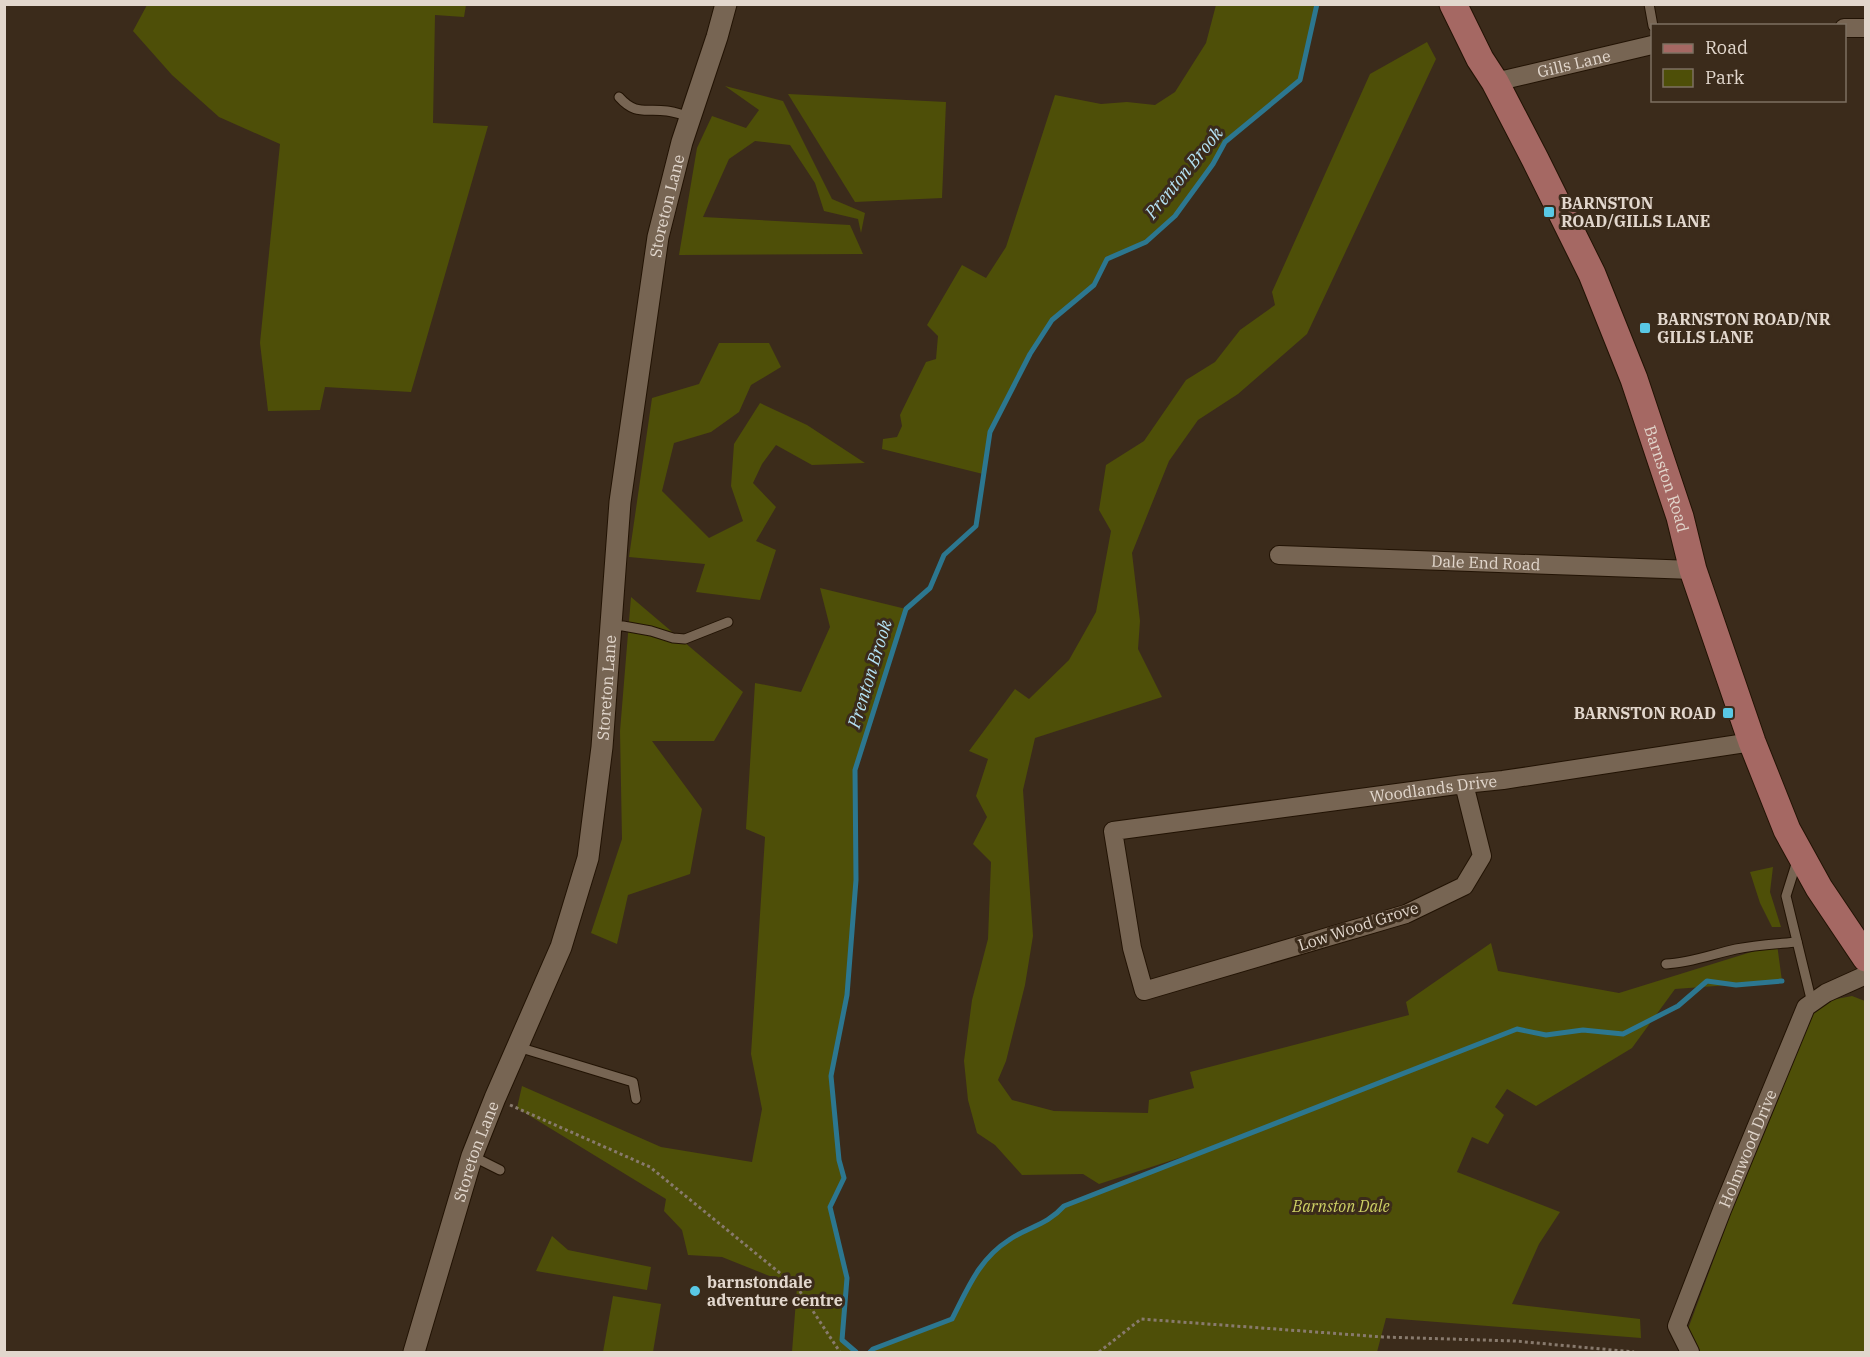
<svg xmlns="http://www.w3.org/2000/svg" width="1870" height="1357" font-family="'IBM Plex Serif',serif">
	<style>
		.green { fill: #4e4f08 }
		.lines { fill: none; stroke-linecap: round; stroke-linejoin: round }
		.stream { stroke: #2c7790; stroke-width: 5 }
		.service-casing { stroke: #221304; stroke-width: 11 }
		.minor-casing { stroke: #221304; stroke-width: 20 }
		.tertiary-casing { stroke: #221304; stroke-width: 23 }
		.primary-casing { stroke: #221304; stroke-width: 29 }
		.path { stroke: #887a6d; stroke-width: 3; stroke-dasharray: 3 3; stroke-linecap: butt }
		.service { stroke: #776553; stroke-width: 9 }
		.minor { stroke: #776553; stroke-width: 18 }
		.tertiary { stroke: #776553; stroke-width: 21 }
		.primary { stroke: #a56863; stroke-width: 27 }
		.poi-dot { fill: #59c8e5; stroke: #3b2b1b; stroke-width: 2 }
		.labels { text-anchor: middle; stroke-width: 6; stroke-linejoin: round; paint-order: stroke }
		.street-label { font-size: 16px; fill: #e2d7cd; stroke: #3b2b1b }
		.poi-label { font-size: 16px; font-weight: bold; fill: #e2d7cd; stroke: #3b2b1b; text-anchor: start }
		.park-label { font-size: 16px; font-style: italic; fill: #ced165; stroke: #3b2b1b }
		.water-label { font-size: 18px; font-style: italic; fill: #b4e1f3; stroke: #3b2b1b }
	</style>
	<rect width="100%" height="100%" fill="#3b2b1b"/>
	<g class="green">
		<path d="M147 5H466L464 17 435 15 433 123 488 126 411 392 325 387 320 410 268 411 260 343 280 144 219 117 172 75 133 31Z"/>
		<path d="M1216 5H1317L1300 80 1225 142 1213 164 1175 216 1146 242 1107 259 1094 285 1052 320 1030 354 990 432 983 474 882 449 883 439 897 437 902 426 900 415 926 362 936 359 938 336 927 325 962 265 986 278 1006 247 1055 95 1101 104 1127 102 1155 105 1175 92 1206 43Z"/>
		<path d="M1427 42 1436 59 1307 334 1238 394 1198 420 1169 461 1132 553 1140 621 1138 649 1162 697 1035 738 1023 790 1033 936 1025 985 1006 1061 998 1080 1012 1100 1054 1111 1148 1113 1149 1100 1194 1088 1190 1072 1409 1015 1406 1002 1491 943 1498 971 1619 993 1777 944 1782 981 1675 989 1632 1048 1536 1106 1507 1089 1495 1107 1504 1115 1488 1144 1472 1137 1457 1172 1560 1212 1539 1244 1512 1304 1640 1319 1641 1338 1386 1318 1377 1352H870L873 1349 952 1319C968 1288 979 1259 1009 1240 1029 1226 1046 1226 1064 1206L1225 1143 1099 1184 1083 1174 1022 1175 995 1145 977 1133 968 1100 964 1061 972 1000 988 939 991 862 973 844 987 817 976 796 988 759 969 751 1015 689 1029 699 1069 660 1096 612 1111 531 1099 510 1106 465 1144 441 1186 380 1215 362 1240 330 1275 305 1272 292 1370 74Z"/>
		<path d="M725 86 783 101 832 199 865 213 861 233 858 219 824 211 815 183 790 145 755 141 729 159 703 217 850 225 863 254 679 255 697 148 712 116 746 128 759 110Z"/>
		<path d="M788 94 946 102 942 198 855 202Z"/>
		<path d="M719 343H769L781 367 751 385 739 412 711 432 674 443 662 491 709 538 743 521 731 486 734 444 760 403 807 425 865 463 812 465 776 445 762 464 753 483 776 507 756 541 776 550 760 600 696 592 705 564 629 557 652 398 699 384Z"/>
		<path d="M820 588 906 609 855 770 856 880 847 995 831 1076 839 1160 844 1178 830 1207 847 1278 842 1340 856 1352H792L797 1287 722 1257 688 1255 682 1230 664 1211 666 1199 517 1108 522 1086 661 1147 752 1162 762 1109 751 1054 765 837 746 829 755 683 801 692 830 627Z"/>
		<path d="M631 597 743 692 714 741H652L702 809 690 874 628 895 617 944 591 933 622 839 620 731Z"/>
		<path d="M1773 867 1770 892 1781 927H1772L1760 903 1750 872Z"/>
		<path d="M1852 996 1865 1001V1352H1700L1694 1344 1688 1329 1804 1016 1831 1000Z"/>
		<path d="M552 1236 568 1250 651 1267 647 1290 536 1271Z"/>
		<path d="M613 1296 661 1304 653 1352H603Z"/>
	</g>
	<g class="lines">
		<g class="stream">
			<path d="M856 1352 842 1340 847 1278 830 1207 844 1178 839 1160 831 1076 847 995 856 880 855 770 906 609 930 588 944 555 976 526 990 432 1030 354 1052 320 1094 285 1107 259 1146 242 1175 216 1213 164 1225 142 1300 80 1317 4"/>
			<path d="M870 1352 873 1349 952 1319C968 1288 979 1259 1009 1240 1029 1226 1046 1226 1064 1206L1517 1029 1546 1035 1583 1030 1623 1034 1678 1006 1707 981 1736 985 1782 981"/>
		</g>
		<g class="service-casing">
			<g id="service">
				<path d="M1649 4 1653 26"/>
				<path d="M619 97C636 116 645 108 667 111 675 112 683 115 691 117"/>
				<path d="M611 626H623L651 631 673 638 685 639 728 622"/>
				<path d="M1797 861 1786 896 1812 1003"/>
				<path d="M1666 964C1690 963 1713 954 1736 949 1756 945 1776 944 1797 942"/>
				<path d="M518 1047 633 1082 636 1099"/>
				<path d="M472 1156 500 1170"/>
			</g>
		</g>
		<g class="minor-casing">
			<g id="minor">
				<path d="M1844 28H1866"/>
				<path id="s1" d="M1495 82 1652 45"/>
				<path id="s2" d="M1279 555 1693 570"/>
				<path id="s3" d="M1464 784 1482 856 1464 886 1406 914 1144 991 1132 948 1113 831 1464 784 1503 780 1752 742"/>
				<path id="s4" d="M1690 1352 1677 1326 1722 1210 1806 1007 1826 993 1866 975"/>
			</g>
		</g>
		<g class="tertiary-casing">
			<g id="tertiary">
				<path id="s5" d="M414 1352 472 1156 495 1098 561 947 588 858 602 747 620 502 658 237 682 142 717 37 726 4"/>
			</g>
		</g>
		<g class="primary-casing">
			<g id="primary">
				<path id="s6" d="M1453 4 1480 59 1495 82 1535 159 1592 274 1634 379 1680 517 1693 570 1752 742 1787 830 1819 888 1866 958"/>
			</g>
		</g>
		<g class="path">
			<path d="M510 1105 650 1167 797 1287 840 1352"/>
			<path d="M1099 1352 1141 1319 1383 1337 1515 1341 1634 1352"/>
		</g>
		<use href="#service" class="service"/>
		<use href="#minor" class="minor"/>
		<use href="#tertiary" class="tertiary"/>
		<use href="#primary" class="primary"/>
	</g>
	<g class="poi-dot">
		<rect x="1543" y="206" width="12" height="12" rx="3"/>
		<rect x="1639" y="322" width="12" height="12" rx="3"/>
		<rect x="1722" y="707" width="12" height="12" rx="3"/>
		<circle cx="695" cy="1291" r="6"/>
	</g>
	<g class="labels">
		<g class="street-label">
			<text dy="6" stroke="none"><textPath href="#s1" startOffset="81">Gills Lane</textPath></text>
			<text dy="6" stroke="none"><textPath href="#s5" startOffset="1182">Storeton Lane</textPath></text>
			<text dy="6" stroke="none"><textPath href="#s6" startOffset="522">Barnston Road</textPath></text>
			<text dy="6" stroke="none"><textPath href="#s2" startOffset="207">Dale End Road</textPath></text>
			<text dy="6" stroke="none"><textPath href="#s5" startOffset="696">Storeton Lane</textPath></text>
			<text dy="6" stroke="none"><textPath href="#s3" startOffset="933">Woodlands Drive</textPath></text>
			<text transform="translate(1358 926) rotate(-18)" y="6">Low Wood Grove</text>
			<text dy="6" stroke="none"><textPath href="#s4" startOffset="220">Holmwood Drive</textPath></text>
			<text dy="6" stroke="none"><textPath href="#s5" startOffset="210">Storeton Lane</textPath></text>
		</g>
		<g class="poi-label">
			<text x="1561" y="209">BARNSTON<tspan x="1561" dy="18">ROAD/GILLS LANE</tspan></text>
			<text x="1657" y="325">BARNSTON ROAD/NR<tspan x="1657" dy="18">GILLS LANE</tspan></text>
			<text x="1716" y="719" text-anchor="end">BARNSTON ROAD</text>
			<text x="707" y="1288">barnstondale<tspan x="707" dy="18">adventure centre</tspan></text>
		</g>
		<g class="park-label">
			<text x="1341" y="1212">Barnston Dale</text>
		</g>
		<g class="water-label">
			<text transform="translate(1184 173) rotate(-51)" y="6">Prenton Brook</text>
			<text transform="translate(870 674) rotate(-73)" y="6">Prenton Brook</text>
		</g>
	</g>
	<rect width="1870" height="1357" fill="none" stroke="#e2d7cd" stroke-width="12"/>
	<rect x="1651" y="24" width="195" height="78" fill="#3b2b1b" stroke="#7e7062" stroke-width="1.5"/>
	<rect x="1663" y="44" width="30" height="9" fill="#a56863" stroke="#7e7062" stroke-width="1.5"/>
	<text x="1705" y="54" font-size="18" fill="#e2d7cd">Road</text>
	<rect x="1663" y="69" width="30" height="18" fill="#4e4f08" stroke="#7e7062" stroke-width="1.5"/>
	<text x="1705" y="84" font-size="18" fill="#e2d7cd">Park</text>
</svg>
